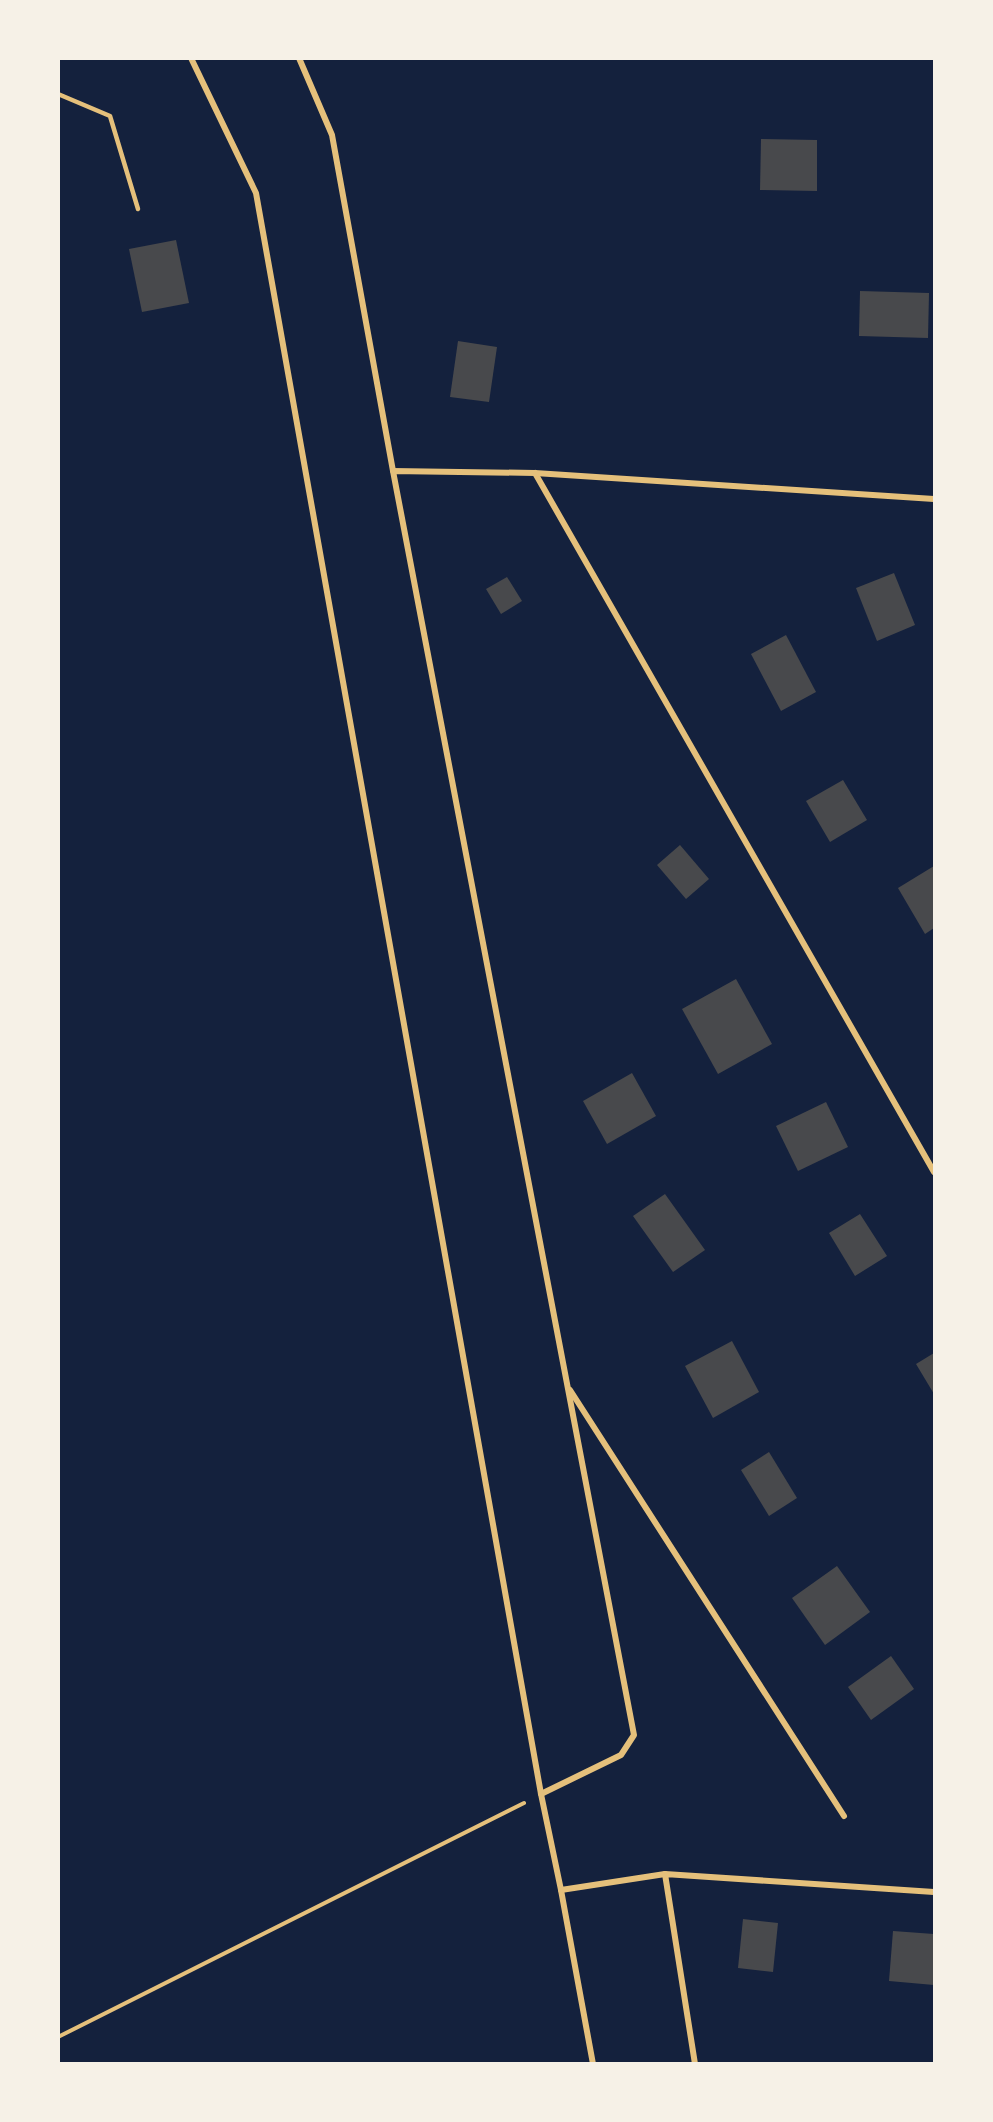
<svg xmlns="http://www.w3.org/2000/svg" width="993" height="2122" font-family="'Source Sans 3',sans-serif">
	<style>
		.building { fill: #48494c }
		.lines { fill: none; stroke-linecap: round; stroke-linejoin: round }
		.path { stroke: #e5c07b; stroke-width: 4 }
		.service { stroke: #e5c07b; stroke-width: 4.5 }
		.minor { stroke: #e5c07b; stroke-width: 6 }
	</style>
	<rect width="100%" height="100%" fill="#14213d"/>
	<g class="building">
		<path d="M761 139 817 140V191L760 190Z"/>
		<path d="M176 240 189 303 142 312 129 249Z"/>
		<path d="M860 291 929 293 928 338 859 336Z"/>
		<path d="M458 341 497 347 489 402 450 397Z"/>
		<path d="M894 573 915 625 877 641 856 588Z"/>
		<path d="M507 577 522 601 501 614 486 589Z"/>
		<path d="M786 635 816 692 781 711 751 654Z"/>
		<path d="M843 780 867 820 830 842 806 801Z"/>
		<path d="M680 845 709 879 686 899 657 865Z"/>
		<path d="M934 866V928L925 934 898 888Z"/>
		<path d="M736 979 772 1044 718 1074 682 1009Z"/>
		<path d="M632 1073 656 1116 607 1144 583 1101Z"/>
		<path d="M826 1102 848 1147 798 1171 776 1126Z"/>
		<path d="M665 1194 705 1250 673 1272 633 1216Z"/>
		<path d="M860 1214 887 1256 855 1276 829 1233Z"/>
		<path d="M732 1341 759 1392 713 1418 685 1366Z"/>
		<path d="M934 1353V1394L916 1364Z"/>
		<path d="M769 1452 797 1498 769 1516 741 1470Z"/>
		<path d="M837 1566 870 1612 825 1645 792 1598Z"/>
		<path d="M891 1656 914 1689 871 1720 848 1687Z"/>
		<path d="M743 1919 778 1923 773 1972 738 1968Z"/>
		<path d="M893 1931 934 1934V1985L889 1981Z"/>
	</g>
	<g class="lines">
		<path class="path" d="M58 2037 524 1803"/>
		<path class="service" d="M58 94 110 116 138 209"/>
		<g class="minor">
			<path d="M191 58 256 193 541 1794 561 1890 593 2064"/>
			<path d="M299 58 332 135 393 471"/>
			<path d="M535 473 934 1172"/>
			<path d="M570 1390 844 1816"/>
			<path d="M541 1794 621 1755 634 1735 393 471 535 473 934 499"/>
			<path d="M561 1890 665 1874"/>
			<path d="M695 2064 665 1874 934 1892"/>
		</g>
	</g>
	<rect width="993" height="2122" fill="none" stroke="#f6f1e7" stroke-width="120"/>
</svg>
